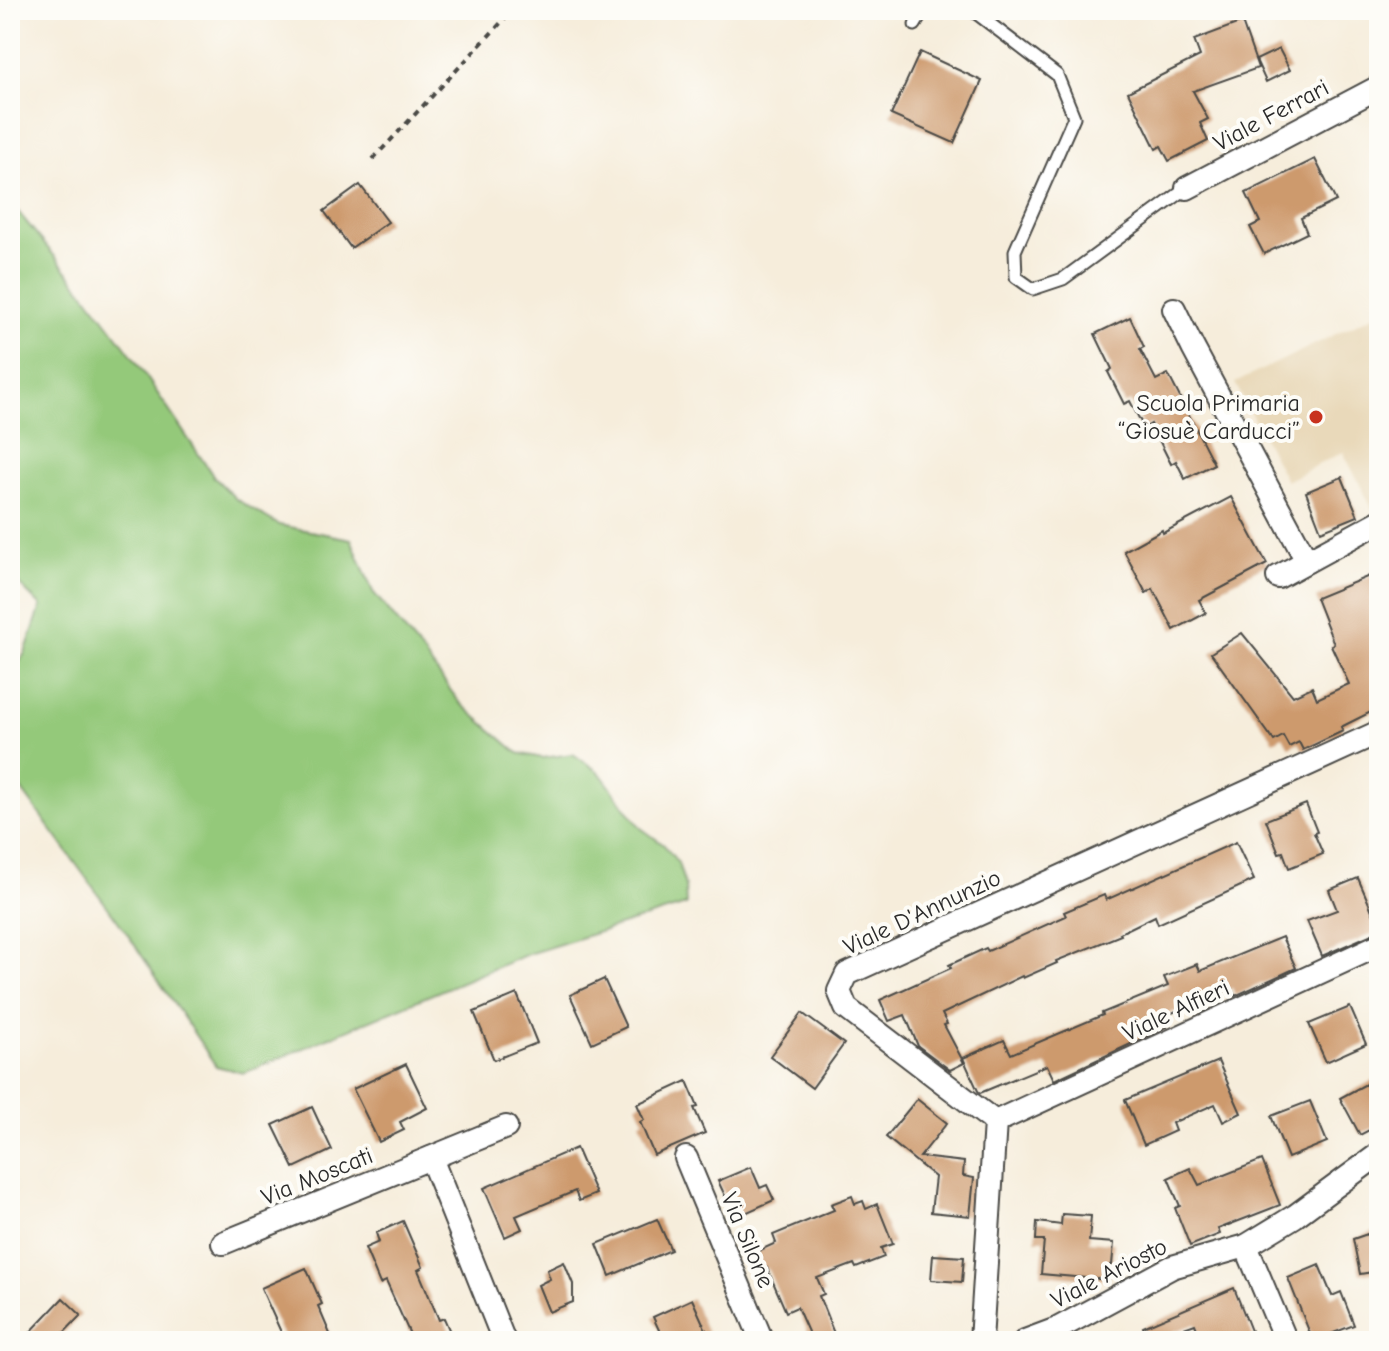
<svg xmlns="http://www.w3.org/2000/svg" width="1389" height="1351" font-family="'Comic Neue',sans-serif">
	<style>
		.built { fill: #e9d9ba }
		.green { fill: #94c97a; stroke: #607a52; stroke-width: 2 }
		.building { fill: #cd9a6d }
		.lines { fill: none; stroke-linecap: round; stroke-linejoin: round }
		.service-casing { stroke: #494845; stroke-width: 15 }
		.minor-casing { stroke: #494845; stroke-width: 26 }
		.path { stroke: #494845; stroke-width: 4; stroke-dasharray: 6 6; stroke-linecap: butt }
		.service { stroke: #fff; stroke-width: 11 }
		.minor { stroke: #fff; stroke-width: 22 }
		.poi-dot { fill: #c8321e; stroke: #fdfcf7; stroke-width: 3 }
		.labels { text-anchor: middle; stroke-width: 8; stroke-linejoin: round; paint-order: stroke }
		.street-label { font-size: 24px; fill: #2b2b2b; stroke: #fdfcf7 }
		.poi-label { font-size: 24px; fill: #2b2b2b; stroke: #fdfcf7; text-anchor: end }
	</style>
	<rect width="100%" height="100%" fill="#fdfcf7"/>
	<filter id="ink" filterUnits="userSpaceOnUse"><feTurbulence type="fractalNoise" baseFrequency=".0125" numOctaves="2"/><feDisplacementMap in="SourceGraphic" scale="16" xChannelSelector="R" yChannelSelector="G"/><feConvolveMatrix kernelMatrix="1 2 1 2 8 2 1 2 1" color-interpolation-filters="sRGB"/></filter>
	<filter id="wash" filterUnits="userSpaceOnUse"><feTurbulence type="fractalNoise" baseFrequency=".006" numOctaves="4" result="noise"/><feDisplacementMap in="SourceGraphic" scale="32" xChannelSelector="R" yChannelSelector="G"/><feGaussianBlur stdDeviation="1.8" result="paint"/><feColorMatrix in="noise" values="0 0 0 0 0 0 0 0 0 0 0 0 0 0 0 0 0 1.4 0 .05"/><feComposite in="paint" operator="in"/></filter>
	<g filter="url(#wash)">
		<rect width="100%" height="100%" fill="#f6eddb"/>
		<path class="built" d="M1379 313V507L1373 510 1343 452 1286 481 1235 383Z"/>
		<path class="green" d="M10 202 84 292 131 354 214 477 236 499 279 525 351 539 373 592 420 649 460 703 518 753 542 758 573 754 599 772 641 828 664 845 678 863 685 886 686 905 528 954 244 1073 216 1066 126 932 10 774V675L25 653 41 606 10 575Z"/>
		<g id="blocks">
			<g class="building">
				<path d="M1242 22 1258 68 1193 91 1208 119 1200 123 1208 141 1169 161 1161 146 1156 149 1128 92 1200 56 1194 40Z"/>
				<path d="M1279 49 1290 70 1266 82 1256 60Z"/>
				<path d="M920 52 982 81 954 143 891 115Z"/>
				<path d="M1315 159 1336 201 1301 218 1307 233 1264 254 1250 227 1260 222 1246 193Z"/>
				<path d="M360 185 388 222 351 248 324 211Z"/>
				<path d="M1130 317 1144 347 1140 349 1156 380 1168 374 1214 464 1185 479 1176 461 1171 464 1151 424 1144 428 1130 401 1124 404 1108 372 1112 369 1095 334Z"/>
				<path d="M1342 477 1358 516 1321 531 1306 492Z"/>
				<path d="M1231 497 1267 564 1199 600 1206 613 1174 630 1153 589 1146 593 1124 551 1162 530 1163 533Z"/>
				<path d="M1379 572V708L1341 727 1343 731 1303 750 1299 742 1289 747 1283 736 1274 741 1211 653 1242 633 1293 696 1312 687 1317 699 1349 684 1331 645 1334 644 1316 598Z"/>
				<path d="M1306 804 1317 832 1314 833 1323 854 1289 868 1283 852 1279 853 1266 820Z"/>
				<path d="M1236 842 1254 880 1158 924 1155 916 1120 933 1121 935 1056 961 1057 963 1023 978 1022 976 942 1014 947 1024 944 1025 964 1063 950 1070 918 1046 905 1015 889 1021 880 1000 951 968 949 965 986 948 988 951 1066 916 1064 912 1104 895 1106 900Z"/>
				<path d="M1358 878 1379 927V931L1322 956 1307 921 1337 910 1329 890Z"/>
				<path d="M1282 937 1296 968 1235 996 1232 988 1162 1017 1167 1027 1054 1080 1047 1065 980 1093 978 1091 963 1058 1004 1040 1011 1054 1103 1015 1102 1013 1168 986 1164 977 1197 964 1200 971Z"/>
				<path d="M604 979 626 1027 592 1043 570 995Z"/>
				<path d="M517 994 537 1043 494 1060 474 1012Z"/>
				<path d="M1350 1007 1366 1044 1326 1062 1309 1024Z"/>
				<path d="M802 1013 844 1044 812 1088 770 1056Z"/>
				<path d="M1218 1061 1241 1113 1223 1122 1215 1104 1172 1123 1175 1131 1144 1145 1125 1100Z"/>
				<path d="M406 1064 427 1108 400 1122 404 1130 379 1142 353 1089Z"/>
				<path d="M1379 1077V1125L1360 1135 1340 1098Z"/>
				<path d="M687 1081 698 1107 694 1108 705 1133 654 1155 640 1122 644 1120 637 1104Z"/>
				<path d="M917 1099 947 1123 920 1157 964 1162 963 1176 974 1178 970 1216 931 1212 935 1177 886 1137Z"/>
				<path d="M1310 1101 1327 1142 1288 1158 1271 1116Z"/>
				<path d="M312 1107 332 1150 294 1168 273 1125Z"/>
				<path d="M576 1148 596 1194 579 1201 575 1191 516 1216 522 1229 505 1237 484 1188Z"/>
				<path d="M1262 1160 1280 1205 1218 1229 1220 1234 1190 1246 1175 1208 1180 1206 1168 1178 1190 1168 1199 1185Z"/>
				<path d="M751 1167 760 1188 767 1185 774 1200 741 1215 734 1197 727 1200 718 1181Z"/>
				<path d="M852 1196 855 1204 863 1201 866 1209 877 1204 893 1244 881 1248 884 1257 856 1268 854 1264 817 1278 824 1294 819 1296 837 1341H812L797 1307 786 1312 767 1268 763 1269 756 1252 776 1243 773 1235 834 1210 831 1204Z"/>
				<path d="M1062 1214 1091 1216 1089 1241 1114 1243 1112 1265H1110L1109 1280 1041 1274 1044 1240H1036L1037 1222 1061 1225Z"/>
				<path d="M657 1219 671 1250 610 1276 597 1244Z"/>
				<path d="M403 1221 423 1267 418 1270 439 1320 444 1318 454 1341H413L386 1281 380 1284 365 1248 379 1242 376 1233Z"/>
				<path d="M1379 1230V1271L1360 1274 1353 1239Z"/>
				<path d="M933 1255 964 1257 962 1282 931 1280Z"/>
				<path d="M564 1262 573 1284V1302L549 1312 538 1285 550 1279 547 1270Z"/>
				<path d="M1319 1265 1332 1296 1341 1292 1354 1325 1313 1341 1288 1278Z"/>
				<path d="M306 1268 322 1304 318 1306 333 1341H285L261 1288Z"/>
				<path d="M1234 1288 1255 1341H1202L1195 1324 1148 1341 1143 1327Z"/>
				<path d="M63 1298 81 1315 56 1341H22Z"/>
				<path d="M692 1299 711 1341H664L653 1317Z"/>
			</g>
		</g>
	</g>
	<g filter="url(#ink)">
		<use href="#blocks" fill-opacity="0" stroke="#494845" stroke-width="2"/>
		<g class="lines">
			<g class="service-casing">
				<g id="service">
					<path d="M972 10 1057 75 1074 117 1015 251 1016 277 1033 289 1063 279 1187 188"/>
					<path d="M915 25 924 10"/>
				</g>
			</g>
			<g class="minor-casing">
				<g id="minor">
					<path d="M1187 188 1379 87"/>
					<path d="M1174 309 1193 348 1307 561"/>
					<path d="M1278 577 1379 522"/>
					<path d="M995 1122 1379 945"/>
					<path d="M431 1158 504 1341"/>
					<path d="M686 1158 762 1341"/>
					<path d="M223 1243 506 1127"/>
					<path d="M1246 1246 1286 1341"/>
					<path d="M981 1341 995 1122 846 1008 839 991 847 974 1379 732"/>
					<path d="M1025 1341 1057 1329 1172 1267 1246 1246 1295 1216 1379 1154"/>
				</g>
			</g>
			<path class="path" d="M373 159 513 10"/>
			<use href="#service" class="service"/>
			<use href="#minor" class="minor"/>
		</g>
	</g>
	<circle class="poi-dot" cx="1316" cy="417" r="8"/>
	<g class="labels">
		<g class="street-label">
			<text transform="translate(1271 115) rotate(-28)" y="8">Viale Ferrari</text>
			<text transform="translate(922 912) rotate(-25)" y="8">Viale D'Annunzio</text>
			<text transform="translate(1176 1010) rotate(-25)" y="8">Viale Alfieri</text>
			<text transform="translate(317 1176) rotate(-22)" y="8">Via Moscati</text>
			<text transform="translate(748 1240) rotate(67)" y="8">Via Silone</text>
			<text transform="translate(1109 1273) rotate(-27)" y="8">Viale Ariosto</text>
		</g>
		<g class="poi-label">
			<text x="1300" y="411">Scuola Primaria<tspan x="1300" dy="28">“Giosuè Carducci”</tspan></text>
		</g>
	</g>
	<rect width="1389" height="1351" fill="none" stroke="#fdfcf7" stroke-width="40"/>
</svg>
